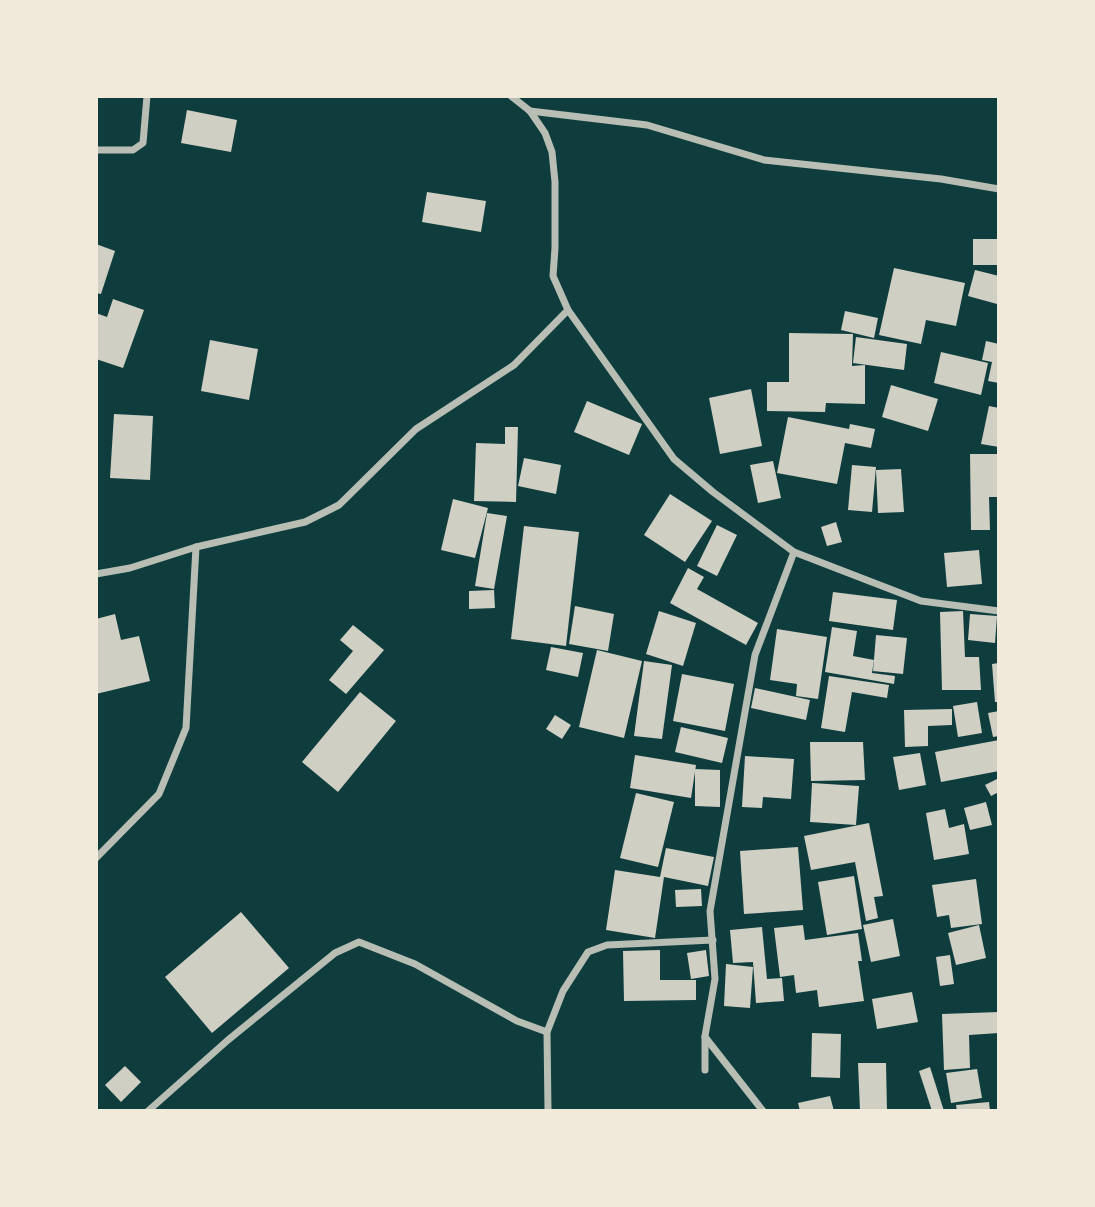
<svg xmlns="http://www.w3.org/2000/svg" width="1095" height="1207" font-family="'Nunito Sans',sans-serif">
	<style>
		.building { fill: #cfcfc3 }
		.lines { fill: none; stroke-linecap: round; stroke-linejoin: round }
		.minor { stroke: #b8beb3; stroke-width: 7 }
	</style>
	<rect width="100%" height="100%" fill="#0f3d3e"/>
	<g class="building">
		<path d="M187 110 237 120 231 152 181 143Z"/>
		<path d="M427 192 486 201 481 232 422 222Z"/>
		<rect x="973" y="239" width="26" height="26"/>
		<path d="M96 244 115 251 101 294 96 293Z"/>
		<path d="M894 268 965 283 956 326 926 320 921 344 879 335Z"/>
		<path d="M975 270 999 276 997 304 968 296Z"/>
		<path d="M113 299 144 310 123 368 96 359V313L107 317Z"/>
		<path d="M845 311 878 318 874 338 841 330Z"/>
		<path d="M789 333 853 334 852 366 865 365V404L826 403 825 412 767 411V382H789Z"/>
		<path d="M856 337 907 344 904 370 853 363Z"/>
		<path d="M210 340 258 349 249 400 201 391Z"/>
		<path d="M986 341 999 344V383L988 381 992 362 982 360Z"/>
		<path d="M941 352 988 363 981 395 934 383Z"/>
		<path d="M891 385 938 399 928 431 882 417Z"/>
		<path d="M751 389 762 446 720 454 709 398Z"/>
		<path d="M587 401 642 424 629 455 574 432Z"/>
		<path d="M989 406 999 408V447L981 444Z"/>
		<path d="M114 414 153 416 150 480 110 478Z"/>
		<path d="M788 417 849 429 850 424 875 429 871 448 845 443 837 484 777 473Z"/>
		<path d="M505 427H518L516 502 474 501 476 443 505 444Z"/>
		<path d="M970 454H999V497H989L990 530H971Z"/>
		<path d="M524 458 561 465 556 494 518 486Z"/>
		<path d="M773 461 781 498 758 503 750 465Z"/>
		<path d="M852 465 876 467 872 512 848 510Z"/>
		<path d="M901 469 904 512 878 513 876 470Z"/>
		<path d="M670 494 712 521 685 562 644 535Z"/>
		<path d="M453 499 488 508 475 558 441 550Z"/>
		<path d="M487 513 507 516 494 589 475 586Z"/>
		<path d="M836 522 842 542 827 546 821 527Z"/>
		<path d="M717 525 737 535 717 576 697 566Z"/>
		<path d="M524 526 579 532 566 646 511 639Z"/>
		<path d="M979 550 982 584 947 587 944 553Z"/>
		<path d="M688 568 704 577 697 589 758 623 746 645 670 603Z"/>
		<path d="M494 590 495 608 469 609V591Z"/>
		<path d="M833 592 897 600 893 630 829 621Z"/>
		<path d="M575 606 614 614 608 651 569 644Z"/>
		<path d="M659 611 696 623 683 666 646 654Z"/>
		<path d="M963 611 965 657H979L981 690H942L940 612Z"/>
		<path d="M115 614 121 640 139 636 150 681 96 694V619Z"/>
		<path d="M970 614 997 616 995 643 968 640Z"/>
		<path d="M353 625 384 650 346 694 329 680 353 651 340 640Z"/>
		<path d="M832 627 857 631 853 656 874 660 872 673 895 676 894 684 825 672Z"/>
		<path d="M777 629 827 637 818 699 796 696 797 684 770 680Z"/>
		<path d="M876 635 907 638 903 674 873 671Z"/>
		<path d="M551 647 583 653 578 677 546 670Z"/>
		<path d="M597 650 642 661 624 738 579 727Z"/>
		<path d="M644 661 672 665 662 739 634 736Z"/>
		<path d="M999 663V702H995L992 664Z"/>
		<path d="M682 674 734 684 725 731 673 721Z"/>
		<path d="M829 676 889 685 887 698 852 692 845 732 821 728Z"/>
		<path d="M755 688 810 700 806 720 751 708Z"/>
		<path d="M360 692 396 721 338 792 302 762Z"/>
		<path d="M977 702 982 733 958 737 953 706Z"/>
		<path d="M952 709V725L928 726V746L905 747 904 710Z"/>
		<path d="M999 711V736L993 737 988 713Z"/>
		<path d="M555 715 571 725 562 739 546 729Z"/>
		<path d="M681 727 728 738 722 763 675 752Z"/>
		<path d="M999 740V771L941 782 935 752Z"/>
		<path d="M810 742H863L865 780 811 781Z"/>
		<path d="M920 753 926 785 899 790 893 757Z"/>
		<path d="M635 755 696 765 691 798 630 788Z"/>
		<path d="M745 756 794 759 791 799 763 797 762 808 742 807Z"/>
		<path d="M695 769 720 770V807L695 806Z"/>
		<path d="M999 778V792L991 796 985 785Z"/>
		<path d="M812 783 859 786 856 825 810 822Z"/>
		<path d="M636 793 674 802 658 867 620 858Z"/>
		<path d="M986 802 992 825 970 830 964 808Z"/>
		<path d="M945 809 949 828 964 824 969 854 934 860 926 813Z"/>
		<path d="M869 823 883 896 874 897 878 918 866 921 855 862 811 870 804 836Z"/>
		<path d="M798 847 803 910 744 914 740 851Z"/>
		<path d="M666 848 714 857 708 886 664 877 655 938 606 930 615 870 660 877Z"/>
		<path d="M854 876 862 929 827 935 818 882Z"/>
		<path d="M976 879 982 924 951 928 949 915 937 917 932 885Z"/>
		<path d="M701 889 702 906 676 907 675 890Z"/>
		<path d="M241 912 289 968 212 1033 165 977Z"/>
		<path d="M893 919 900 956 871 962 863 925Z"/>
		<path d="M803 925 805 940 858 933 862 961H858L864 1001 819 1007 817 990 796 993 794 975 780 977 774 928Z"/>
		<path d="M979 925 986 958 956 965 948 933Z"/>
		<path d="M762 927 767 979 782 978 784 1001 756 1003 753 962 733 963 730 930Z"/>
		<path d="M660 950V980H696V1000L624 1001 623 951Z"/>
		<path d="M706 950 709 976 691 979 687 953Z"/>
		<path d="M950 955 954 984 940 986 936 957Z"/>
		<path d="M726 964 753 967 750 1008 724 1006Z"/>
		<path d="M912 992 918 1022 877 1029 872 999Z"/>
		<path d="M999 1012V1033L969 1035 970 1068 944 1070 942 1014Z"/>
		<path d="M812 1033 841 1034 840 1078 811 1077Z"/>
		<path d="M858 1063H886L887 1111H860Z"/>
		<path d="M125 1066 141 1082 121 1102 105 1085Z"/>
		<path d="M930 1067 944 1111H932L919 1071Z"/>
		<path d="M977 1069 982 1098 951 1103 946 1073Z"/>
		<path d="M830 1096 834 1111H800L798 1103Z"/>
		<path d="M989 1102 990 1111H957L956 1105Z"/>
	</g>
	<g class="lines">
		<g class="minor">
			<path d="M511 96 530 111 545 133 552 152 555 182V248L553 276 568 310 674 459 713 492 794 552 921 601 999 611"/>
			<path d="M530 111 647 125 764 160 941 179 999 189"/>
			<path d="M96 150H133L143 143 147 96"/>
			<path d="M96 574 130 568 196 547 305 522 339 505 416 429 514 365 568 310"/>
			<path d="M96 858 159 794 186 728 196 547"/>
			<path d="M705 1037 763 1111"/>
			<path d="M705 1070V1036L715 979 710 911 755 655 794 552"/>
			<path d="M148 1111 228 1040 335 953 359 942 415 964 517 1021 547 1032"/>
			<path d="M548 1111 547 1032 563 991 588 952 607 945 713 940"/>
		</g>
	</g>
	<rect width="1095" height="1207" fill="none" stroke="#f1e9da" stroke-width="196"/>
</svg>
